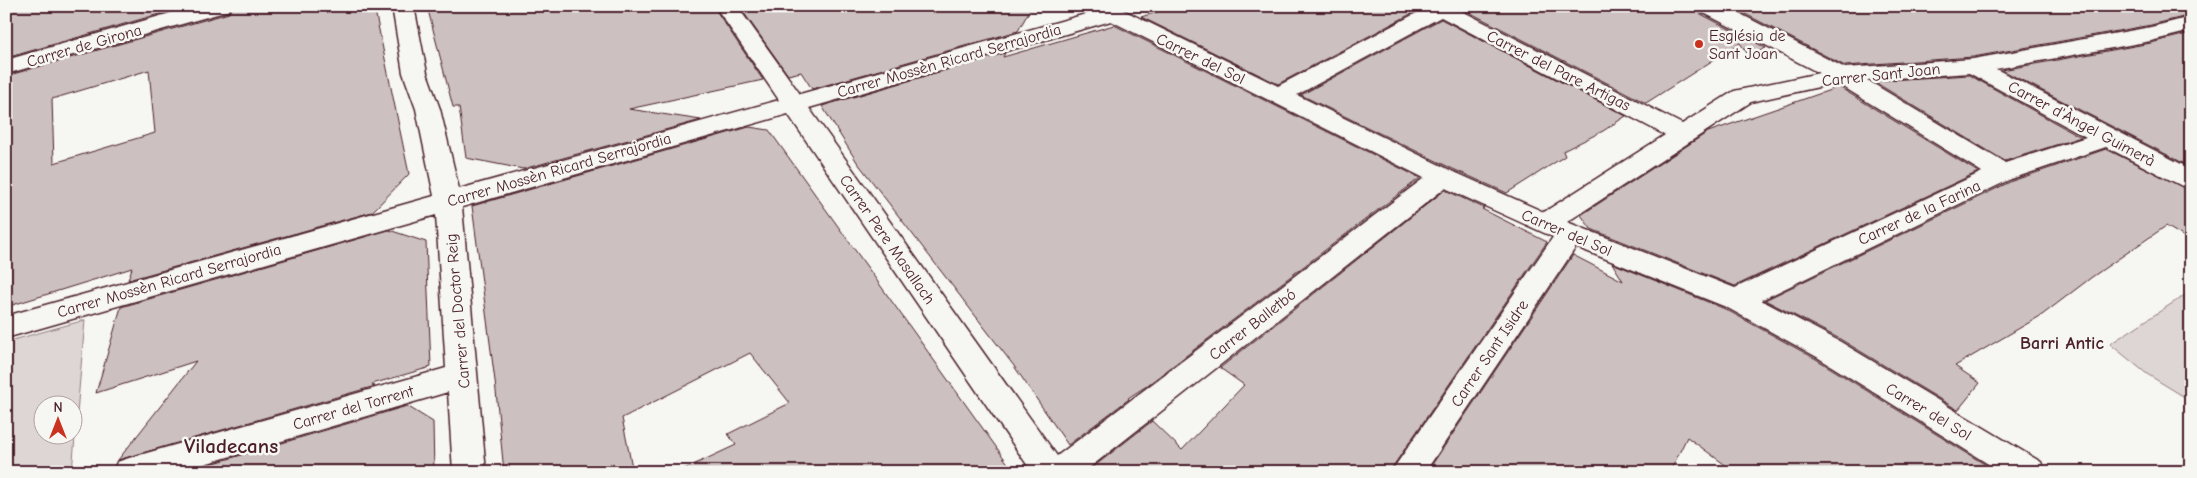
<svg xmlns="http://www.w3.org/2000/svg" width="2197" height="478" font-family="'Comic Neue',sans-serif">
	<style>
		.green { fill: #ddd6d5; stroke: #947a80; fill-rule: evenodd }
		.building { fill: #ccc1c0; stroke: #4a1f2b; fill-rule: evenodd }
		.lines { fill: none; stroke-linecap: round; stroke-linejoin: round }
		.street-casing { stroke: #4a1f2b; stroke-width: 3 }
		.street { fill: #f6f6f2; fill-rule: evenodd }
		.poi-dot { fill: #c8321e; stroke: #f6f6f2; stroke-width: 2 }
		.labels { text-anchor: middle; stroke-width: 5; stroke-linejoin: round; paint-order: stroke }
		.poi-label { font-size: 16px; fill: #4a1f2b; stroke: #f6f6f2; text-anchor: start }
		.street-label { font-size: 16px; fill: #4a1f2b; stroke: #f6f6f2 }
		.neighbourhood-label { font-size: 18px; font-weight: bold; fill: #4a1f2b; stroke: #f6f6f2 }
		.district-label { font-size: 21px; font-weight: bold; fill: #4a1f2b; stroke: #f6f6f2 }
	</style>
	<rect width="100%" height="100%" fill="#f6f6f2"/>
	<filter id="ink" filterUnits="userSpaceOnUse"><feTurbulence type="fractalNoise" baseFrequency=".02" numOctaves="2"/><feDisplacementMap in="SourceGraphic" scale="10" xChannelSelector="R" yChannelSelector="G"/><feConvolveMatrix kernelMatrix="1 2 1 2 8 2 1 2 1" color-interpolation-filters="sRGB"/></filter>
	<g filter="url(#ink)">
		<g class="green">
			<path d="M2191 291V401L2147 374 2110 344Z"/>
			<path d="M85 320 72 472H6V342ZM42 406H72V436H42Z"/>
		</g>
		<g class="building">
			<path d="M6 6H187L6 58Z"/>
			<path d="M233 6H374L409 174 372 212 128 280 132 268 6 307V76L229 13ZM149 70 155 133 54 163 52 99Z"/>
			<path d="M427 6H713L763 80 629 109 701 120 523 169 466 158 459 107H453Z"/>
			<path d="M739 6H1032L1018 31 812 89 801 72 788 75Z"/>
			<path d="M1176 6H1423L1424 7 1278 84 1141 17Z"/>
			<path d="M1462 6H1695L1699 13 1766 48 1749 56 1740 43 1646 103 1461 8Z"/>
			<path d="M1730 6H2191V15L2151 25 1973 57 1845 66Z"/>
			<path d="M1441 19 1626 116 1603 131 1563 151 1565 156 1507 193 1453 169 1301 95Z"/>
			<path d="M1114 25 1420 178 1145 387 1128 398 1129 399 1068 445 1014 366 857 162 822 106 1005 53 1003 57Z"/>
			<path d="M2191 33V167L2002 70 2151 43Z"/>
			<path d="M1969 75 2081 137 2005 161 1873 81Z"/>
			<path d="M1839 87 1978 172 1735 286 1591 229 1581 215 1708 132Z"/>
			<path d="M749 127 769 130 1014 472H678L736 445 728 434 790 403 750 353 622 418 633 472H504L495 381 472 206Z"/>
			<path d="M2106 149 2191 191V241L2166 226 2092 277 2042 315 1955 366 1980 383 1958 410 1840 339 1765 300 2012 181Z"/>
			<path d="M1445 190 1484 208 1482 209 1547 242 1389 472H1087L1152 421 1182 450 1244 385 1220 368Z"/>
			<path d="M389 230 426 242 431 367 372 384 375 386 118 460 196 361 96 393 121 307Z"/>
			<path d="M1573 255 1623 281 1612 263 1725 309 1816 359 1997 472H1735L1687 437 1670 472H1427Z"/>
			<path d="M407 406 433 422 434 472H184Z"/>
		</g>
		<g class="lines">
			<g class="street-casing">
				<g id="street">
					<path d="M195 6H231L228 11 6 74V60Z"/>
					<path d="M392 6H414L427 73 440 109 459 189 779 100 715 6H737L800 94 1093 12 1086 6H1115L1278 86 1426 8 1425 6H1460L1458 9 1682 124 1734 91 1819 73 1700 11 1697 6H1725L1845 68 1973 59 2151 27 2191 17V31L2151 41 1996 69 2191 169V189L2182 186 2106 147 2011 179 1761 300 1839 341 2041 462 2045 472H2001L1817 357 1726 307 1576 247 1425 472H1391L1553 237 1445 188 1084 472H1032L788 114 462 207 486 472H453L448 392 177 472H113L117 462 129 458 446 368 436 215 6 338V316L434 196 416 109 403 73ZM1441 17 1665 135 1544 212 1452 171 1297 95ZM1111 21 1424 178 1057 456 809 108ZM1969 73 2086 137 2005 163 1867 80ZM1837 83 1982 172 1735 288 1567 222 1751 102Z"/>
				</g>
			</g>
			<use href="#street" class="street"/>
		</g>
	</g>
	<circle class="poi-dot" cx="1699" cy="44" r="5"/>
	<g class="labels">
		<g class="poi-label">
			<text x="1709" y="41">Església de<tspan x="1709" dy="18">Sant Joan</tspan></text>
		</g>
		<g class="street-label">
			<text transform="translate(84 45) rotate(-16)" y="6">Carrer de Girona</text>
			<text transform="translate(1201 58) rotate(26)" y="6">Carrer del Sol</text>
			<text transform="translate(949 60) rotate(-16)" y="6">Carrer Mossèn Ricard Serrajordia</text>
			<text transform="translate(1559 70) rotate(27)" y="6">Carrer del Pare Artigas</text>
			<text transform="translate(1881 74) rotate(-6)" y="6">Carrer Sant Joan</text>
			<text transform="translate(2082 123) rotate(28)" y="6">Carrer d'Àngel Guimerà</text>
			<text transform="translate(559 169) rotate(-16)" y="6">Carrer Mossèn Ricard Serrajordia</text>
			<text transform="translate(1919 212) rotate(-25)" y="6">Carrer de la Farina</text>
			<text transform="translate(1567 232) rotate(23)" y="6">Carrer del Sol</text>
			<text transform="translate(888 239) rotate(55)" y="6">Carrer Pere Masallach</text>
			<text transform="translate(169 280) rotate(-16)" y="6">Carrer Mossèn Ricard Serrajordia</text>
			<text transform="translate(457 311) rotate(-95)" y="6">Carrer del Doctor Reig</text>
			<text transform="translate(1252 324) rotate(-38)" y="6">Carrer Balletbó</text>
			<text transform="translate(1489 353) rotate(-56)" y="6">Carrer Sant Isidre</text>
			<text transform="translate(353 407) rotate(-16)" y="6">Carrer del Torrent</text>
			<text transform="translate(1929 411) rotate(31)" y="6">Carrer del Sol</text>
		</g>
		<g class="neighbourhood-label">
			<text x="2062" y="349">Barri Antic</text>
		</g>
		<g class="district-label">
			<text x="231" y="453">Viladecans</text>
		</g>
	</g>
	<rect width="2197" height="478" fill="none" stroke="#f6f6f2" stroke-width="25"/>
	<rect x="12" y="12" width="2172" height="453" fill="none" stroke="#4a1f2b" stroke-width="2" filter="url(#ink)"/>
	<g transform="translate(58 420)"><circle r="24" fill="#f6f6f2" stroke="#b1a0a2"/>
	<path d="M0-4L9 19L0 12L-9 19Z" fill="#c8321e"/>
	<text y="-8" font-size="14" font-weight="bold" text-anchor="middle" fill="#4a1f2b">N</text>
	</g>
</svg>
